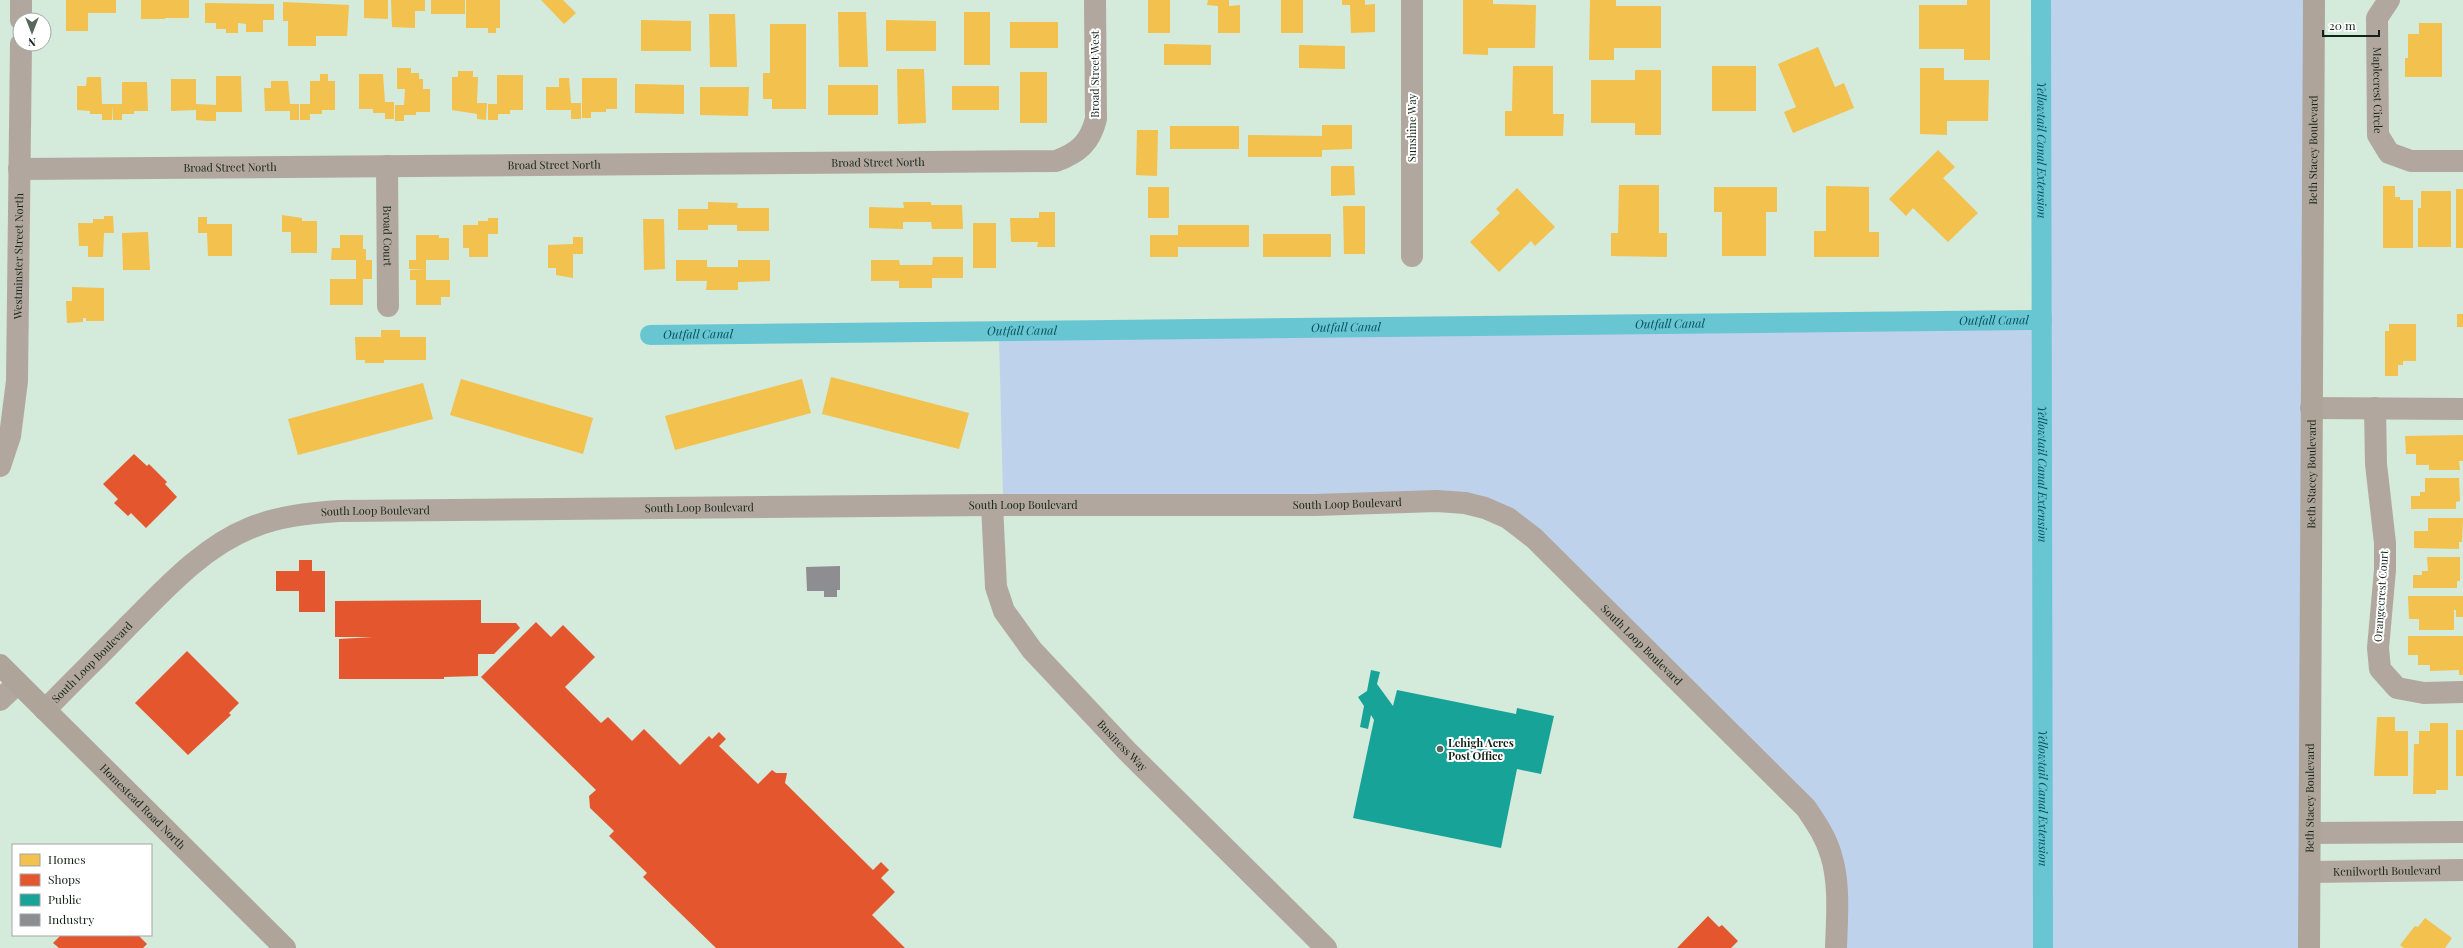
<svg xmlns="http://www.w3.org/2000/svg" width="2463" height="948" font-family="'Playfair Display',serif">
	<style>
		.green { fill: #bfd2ec }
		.homes { fill: #f2c14e }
		.shops { fill: #e4572e }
		.public { fill: #17a398 }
		.industry { fill: #8d8d92 }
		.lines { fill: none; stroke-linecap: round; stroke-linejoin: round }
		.canal { stroke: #68c6d3; stroke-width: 20 }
		.street { stroke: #b2a79e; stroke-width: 22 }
		.secondary { stroke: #aea49a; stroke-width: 22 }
		.poi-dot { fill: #57695d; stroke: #fff; stroke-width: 1.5 }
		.labels { text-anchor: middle; stroke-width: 4; stroke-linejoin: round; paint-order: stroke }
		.street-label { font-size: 11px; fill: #142319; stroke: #fff }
		.poi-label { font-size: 11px; font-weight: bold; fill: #142319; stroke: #fff; text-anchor: start }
		.water-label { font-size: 12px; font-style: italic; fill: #09525f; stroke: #fff }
	</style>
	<rect width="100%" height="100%" fill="#d4eada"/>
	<path class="green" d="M2038 0H2304L2300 948H1845L1840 854 1513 510 1315 496H1003L999 336 2036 329Z"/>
	<g class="homes">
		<path d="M66 0H116V13H88V31H66Z"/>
		<rect x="141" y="0" width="24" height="19"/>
		<rect x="165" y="0" width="24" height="18"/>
		<path d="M364 0H388V19L364 18Z"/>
		<path d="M391 0H425V11H415V28L392 27Z"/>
		<rect x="431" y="0" width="34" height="14"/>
		<path d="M466 0H500V28H496V33H488V28H466Z"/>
		<path d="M541 0H563L576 13 564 24Z"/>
		<rect x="1148" y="0" width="22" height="33"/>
		<path d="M1208 0H1229V6L1240 5V33H1218V6L1207 5Z"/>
		<rect x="1281" y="0" width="22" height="33"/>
		<path d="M1342 0H1365V5L1375 4V32L1351 33 1350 5H1342Z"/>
		<path d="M1463 0H1493V4L1536 5 1535 48H1488V55L1463 54Z"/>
		<path d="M1590 0H1616V6H1661V48H1614V60H1589Z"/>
		<path d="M1967 0H1990V60H1964V49H1919V5H1967Z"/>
		<path d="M283 2 349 5 347 36H316V46H288V21H283Z"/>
		<path d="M205 3 274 4V20H263V32H246V24L238 23V33H226V29H216V23H205Z"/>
		<path d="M838 12H866L868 67H839Z"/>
		<rect x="964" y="12" width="26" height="53"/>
		<path d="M709 14H735L737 67H710Z"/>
		<path d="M641 20 691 21V51H641Z"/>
		<path d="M886 20 936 21V51H886Z"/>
		<rect x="1010" y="22" width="48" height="26"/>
		<path d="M2419 23H2442V77H2405V58H2408V34H2419Z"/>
		<path d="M770 24H806V109H772V99H763V73H770Z"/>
		<path d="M1164 44 1211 45V65H1164Z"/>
		<path d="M1299 45 1345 46V69L1299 68Z"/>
		<path d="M1818 47 1835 87 1844 83 1854 108 1793 133 1784 112 1796 107 1778 64Z"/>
		<path d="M1513 66H1553V114H1564L1563 136H1505V111H1512Z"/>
		<rect x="1712" y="66" width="44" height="45"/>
		<path d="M397 68H411V73H419V79H423V89H430V112H416V115H404V121H395V105H404L405 89H397Z"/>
		<path d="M1920 68H1944V80H1989L1988 121H1947V135L1920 134Z"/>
		<path d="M897 69H924L926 123 898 124Z"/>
		<path d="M1635 70H1661V135H1635V123H1591V80H1635Z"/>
		<path d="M458 71H473V77H478L477 103H487L486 120 477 119V114L452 110V77H458Z"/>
		<rect x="1020" y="72" width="27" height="51"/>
		<path d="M320 74H328V81H335V110H322V114H310V120H300V104H310V81H320Z"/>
		<path d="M359 74H383L385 102H394V119H385V113H373V109H359Z"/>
		<path d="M497 75H523V110H510V114H498V120H488V104H497Z"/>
		<path d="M216 76H241L242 112H216V121H207L196 120V110L171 111V79H196V104L216 105Z"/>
		<path d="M87 77H101L102 104H112V120H102V114H90V111L77 110V86H86Z"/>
		<path d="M559 78H569L571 103H581V119H571V110H546V87H559Z"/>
		<path d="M582 78H617V109H606V112H591V118H582Z"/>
		<path d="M271 81H288L290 104H299V120H290V111H265L264 88H271Z"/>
		<path d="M122 82H147L148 111H134V114H122V120H113L112 104H122Z"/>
		<path d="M635 84 684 85V114L635 113Z"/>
		<rect x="828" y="85" width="50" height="30"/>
		<rect x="952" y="86" width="47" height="24"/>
		<path d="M700 87H749L748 116 700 115Z"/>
		<path d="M1322 125H1352V149L1322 150V157H1248V135L1322 136Z"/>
		<rect x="1170" y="126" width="69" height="23"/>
		<path d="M1137 130H1158L1157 176 1136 175Z"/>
		<path d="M1938 150 1955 167 1943 178 1978 213 1948 242 1913 208 1906 216 1889 199Z"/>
		<path d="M1331 166H1354L1355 195 1331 196Z"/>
		<path d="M1619 185H1659V233H1667V257L1611 256V233H1618Z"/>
		<path d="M1826 186 1869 187V232H1879V257H1814V231H1826Z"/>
		<path d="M2383 186H2395V197H2400V200H2413V248H2383Z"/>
		<rect x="1148" y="187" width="21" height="31"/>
		<path d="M1714 187H1777V212H1766V256H1722V212H1714Z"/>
		<path d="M1517 188 1555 227 1535 246 1531 241 1499 272 1470 242 1500 213 1496 209Z"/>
		<rect x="2456" y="189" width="7" height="59"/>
		<path d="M2421 191H2451V247H2418V208H2421Z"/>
		<path d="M708 202 738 203 737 208H769V231H737V225H708V230H678V209H708Z"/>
		<path d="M903 202H931V205H962L963 229H932L931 222H903V229L869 228V207L904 208Z"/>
		<path d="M1343 206H1365V254H1344Z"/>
		<path d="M1039 212H1055V247H1037L1038 242H1011L1010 218H1039Z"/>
		<path d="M282 215 302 218V221H317V253H291V232H282Z"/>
		<path d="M104 216H113L114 233H104L103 257H88V246H79L78 223H93V219H104Z"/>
		<path d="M198 217H207V224H232V256H208L207 233H198Z"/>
		<path d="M488 218H498V234H488V257H469V248H463V225H478V221H488Z"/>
		<path d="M643 219H664L665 269 644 270Z"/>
		<rect x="973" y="223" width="23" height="45"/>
		<path d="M1178 225H1249V247H1178V257H1150V235H1178Z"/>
		<path d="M148 232 150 270H123L122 233Z"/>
		<rect x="1263" y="234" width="68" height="23"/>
		<path d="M340 235H363V249H366V260H372V279H363V305H330V279H356V260H331L332 248H340Z"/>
		<path d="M416 235H439V238H449V260H426V270L409 269V260H416Z"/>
		<path d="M573 237H583V254H573V278L556 275V268H548V245L573 244Z"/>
		<path d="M933 257H963V278H932V288H899V281H871V260H899L900 265H932Z"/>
		<path d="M676 260H707V267H738V260H770V281L738 282V290H706L707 281H676Z"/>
		<path d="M410 270H426V280H450V297H441V305H416V280H410Z"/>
		<path d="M72 287 104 288V321H86V318H83V322L67 323 66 301H72Z"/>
		<rect x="2457" y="314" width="6" height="13"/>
		<path d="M2389 324H2416V361H2403V365H2398V376H2385V331H2389Z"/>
		<path d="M381 330H400V337H426V360H384V363H365V360H356L355 337H381Z"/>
		<path d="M831 377 969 413 959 449 822 414Z"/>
		<path d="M461 379 593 418 583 454 450 415Z"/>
		<path d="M802 379 811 413 675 450 665 416Z"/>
		<path d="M423 383 433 419 298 455 288 419Z"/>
		<path d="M2463 435V461H2459L2460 470H2429V465H2416V454H2406L2405 436Z"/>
		<path d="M2425 478H2459L2460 501 2456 502V509H2411V496H2420V492H2425Z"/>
		<path d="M2428 518H2463L2462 542H2459V549L2414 548V531H2428Z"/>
		<path d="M2427 557H2460V581H2457V588H2413V575H2422V571H2428Z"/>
		<path d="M2408 596H2463V617H2456V610H2454V630H2419V619H2409Z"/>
		<path d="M2408 636H2463V675H2459V670L2430 671V665H2418V655H2408Z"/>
		<path d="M2377 717H2395V731H2408V776H2374Z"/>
		<path d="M2430 723H2448V790H2436V794H2413L2414 744H2419V731H2430Z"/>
		<rect x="2456" y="730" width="7" height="46"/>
		<path d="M2425 918 2452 938 2445 948H2404L2400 945 2415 926 2418 927Z"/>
	</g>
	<g class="shops">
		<path d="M134 454 147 466 149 464 167 482 165 484 177 497 146 528 131 513 128 516 114 503 118 499 103 484Z"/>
		<path d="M299 560H312V571H325V612H299V591H276V571H299Z"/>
		<path d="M481 600V623H516L520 628 494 654H478V676L444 677V679H339V639L373 637H335V601Z"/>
		<path d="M536 622 551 637 563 625 595 657 565 687 601 723 608 717 632 741 644 729 680 765 709 736 712 739 719 732 726 739 719 746 758 784 772 770 776 773H787L785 783 873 870 881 862 889 870 881 878 895 892 872 915 905 948H716L643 877 647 873 609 836 614 831 590 808 589 796 596 790 481 677Z"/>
		<path d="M187 651 239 703 229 713 231 715 188 755 135 703Z"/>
		<path d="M1708 916 1719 927 1722 925 1738 941 1731 948H1677Z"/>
		<path d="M61 935H138L147 944 143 948H59L53 943Z"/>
	</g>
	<path class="public" d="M1371 670 1380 672 1377 684 1393 706 1397 690 1516 714 1517 708 1554 716 1541 774 1517 769 1501 848 1353 818 1374 720 1371 715 1368 729 1360 727 1364 706 1358 697 1367 691Z"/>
	<path class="industry" d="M840 566V590H837V597H824V591H807L806 567Z"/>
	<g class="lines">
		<g class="canal">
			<path id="s1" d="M2041 0 2043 948"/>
			<path id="s2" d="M650 335 2042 320"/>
		</g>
		<g class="street">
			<path id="s3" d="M2389 0 2377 18 2378 135 2389 153 2411 161H2463"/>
			<path d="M21 20V0"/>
			<path id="s4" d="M387 166 388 306"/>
			<path id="s5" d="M19 169 1056 161C1078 153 1090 143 1096 119L1095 0"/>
			<path d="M1412 256V0"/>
			<path d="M2311 408 2463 409"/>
			<path d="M2375 408 2376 464 2385 543V570L2378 648 2380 669 2397 688 2424 693 2463 692"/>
			<path id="s6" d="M0 466 10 436 17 381 21 44"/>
			<path id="s7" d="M992 505 996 587 1004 611 1032 650 1127 751 1326 948"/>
			<path d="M0 700 18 683"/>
			<path id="s8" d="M45 710C73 681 102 653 130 624 166 588 203 547 250 528 279 516 309 513 339 511L992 505H1315L1437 501 1465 503 1485 508 1508 518 1534 538 1806 808C1816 823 1826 837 1831 855 1840 883 1837 918 1836 948"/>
			<path d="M2310 833 2463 832"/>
			<path id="s9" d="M2310 872 2463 870"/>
		</g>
		<g class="secondary">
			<path id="s10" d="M0 665 285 948"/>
			<path id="s11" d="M2309 948 2314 0"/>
		</g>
	</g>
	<circle class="poi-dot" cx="1440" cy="749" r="4"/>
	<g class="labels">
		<g class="street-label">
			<text transform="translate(1095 74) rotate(-90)" y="4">Broad Street West</text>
			<text dy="4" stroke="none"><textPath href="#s3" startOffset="94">Maplecrest Circle</textPath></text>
			<text transform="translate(1412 128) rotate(-90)" y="4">Sunshine Way</text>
			<text dy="4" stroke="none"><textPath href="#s11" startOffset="798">Beth Stacey Boulevard</textPath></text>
			<text dy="4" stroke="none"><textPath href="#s5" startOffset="859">Broad Street North</textPath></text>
			<text dy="4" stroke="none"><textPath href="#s5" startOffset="535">Broad Street North</textPath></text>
			<text dy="4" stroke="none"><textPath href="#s5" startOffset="211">Broad Street North</textPath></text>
			<text dy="4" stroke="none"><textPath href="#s4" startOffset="70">Broad Court</textPath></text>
			<text dy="4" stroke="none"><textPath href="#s6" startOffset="212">Westminster Street North</textPath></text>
			<text dy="4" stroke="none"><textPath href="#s11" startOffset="474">Beth Stacey Boulevard</textPath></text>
			<text dy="4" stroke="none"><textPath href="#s8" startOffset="1375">South Loop Boulevard</textPath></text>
			<text dy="4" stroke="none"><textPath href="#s8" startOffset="1051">South Loop Boulevard</textPath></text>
			<text dy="4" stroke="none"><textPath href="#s8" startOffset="727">South Loop Boulevard</textPath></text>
			<text dy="4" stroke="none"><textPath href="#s8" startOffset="403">South Loop Boulevard</textPath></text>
			<text transform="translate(2381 596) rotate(-86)" y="4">Orangecrest Court</text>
			<text dy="4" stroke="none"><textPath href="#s8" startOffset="1723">South Loop Boulevard</textPath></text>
			<text dy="4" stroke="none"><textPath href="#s8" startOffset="67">South Loop Boulevard</textPath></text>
			<text dy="4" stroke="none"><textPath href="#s7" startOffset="287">Business Way</textPath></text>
			<text dy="4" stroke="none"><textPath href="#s11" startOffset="150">Beth Stacey Boulevard</textPath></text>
			<text dy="4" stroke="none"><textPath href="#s10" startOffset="201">Homestead Road North</textPath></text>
			<text dy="4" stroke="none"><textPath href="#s9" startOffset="77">Kenilworth Boulevard</textPath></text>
		</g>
		<g class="poi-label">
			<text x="1448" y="747">Lehigh Acres<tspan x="1448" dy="13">Post Office</tspan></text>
		</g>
		<g class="water-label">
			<text dy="4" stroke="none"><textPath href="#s1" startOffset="150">Yellowtail Canal Extension</textPath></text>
			<text dy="4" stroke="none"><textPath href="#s2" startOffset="1344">Outfall Canal</textPath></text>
			<text dy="4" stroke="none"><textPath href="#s2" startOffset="1020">Outfall Canal</textPath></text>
			<text dy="4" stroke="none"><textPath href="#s2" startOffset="696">Outfall Canal</textPath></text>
			<text dy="4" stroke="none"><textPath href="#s2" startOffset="372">Outfall Canal</textPath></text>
			<text dy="4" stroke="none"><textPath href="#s2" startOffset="48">Outfall Canal</textPath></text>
			<text dy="4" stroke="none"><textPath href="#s1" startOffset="474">Yellowtail Canal Extension</textPath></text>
			<text dy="4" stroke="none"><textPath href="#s1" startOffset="798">Yellowtail Canal Extension</textPath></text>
		</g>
	</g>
	<rect x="12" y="844" width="140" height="92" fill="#ffffff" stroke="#a1a7a3"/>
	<rect x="20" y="854" width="20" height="12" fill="#f2c14e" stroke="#a1a7a3"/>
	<text x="48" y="864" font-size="12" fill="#142319">Homes</text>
	<rect x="20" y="874" width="20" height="12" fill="#e4572e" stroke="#a1a7a3"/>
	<text x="48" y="884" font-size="12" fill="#142319">Shops</text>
	<rect x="20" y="894" width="20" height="12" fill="#17a398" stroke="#a1a7a3"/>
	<text x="48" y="904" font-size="12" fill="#142319">Public</text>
	<rect x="20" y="914" width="20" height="12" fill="#8d8d92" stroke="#a1a7a3"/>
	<text x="48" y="924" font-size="12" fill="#142319">Industry</text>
	<g transform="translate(32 32) rotate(180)"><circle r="19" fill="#ffffff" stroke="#a1a7a3"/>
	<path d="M0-3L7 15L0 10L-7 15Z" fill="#57695d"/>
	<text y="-6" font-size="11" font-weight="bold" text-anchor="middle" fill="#142319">N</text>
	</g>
	<path d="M2323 30v6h56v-6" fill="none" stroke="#142319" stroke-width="2"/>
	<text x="2329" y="30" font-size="12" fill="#142319" stroke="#ffffff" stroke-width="3" paint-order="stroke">20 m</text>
</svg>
